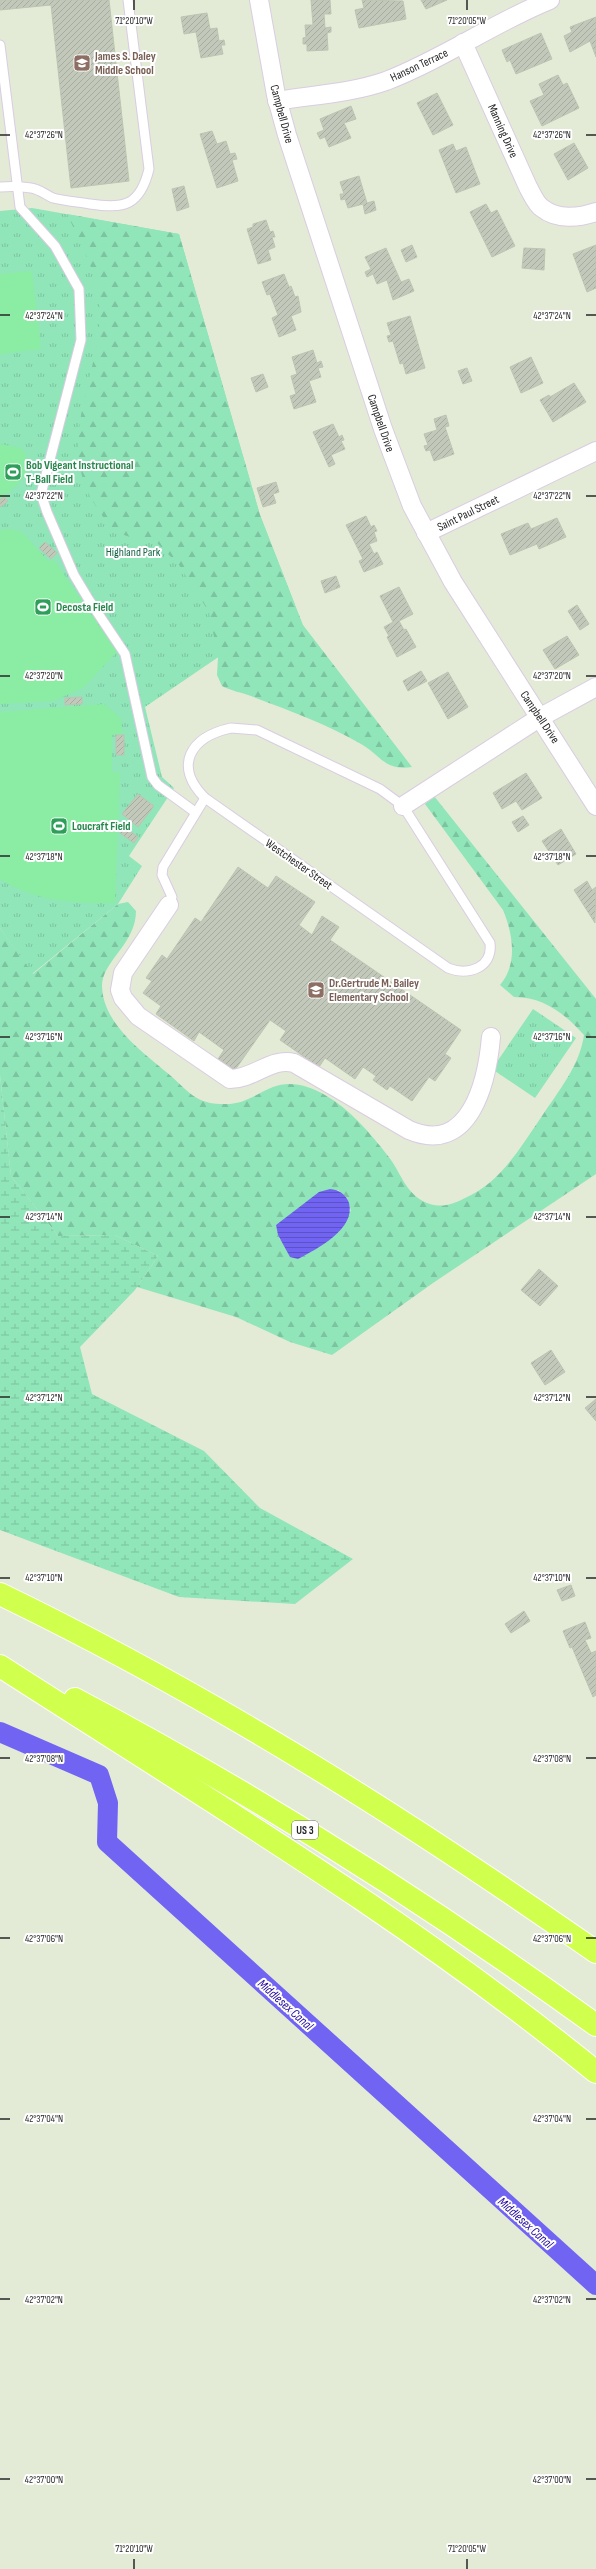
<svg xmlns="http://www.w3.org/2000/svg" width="596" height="2569" font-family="'Sofia Sans Condensed',sans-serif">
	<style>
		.grass { fill: url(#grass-tufts) }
		.forest { fill: url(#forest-firs); fill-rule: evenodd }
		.wetland { fill: url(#wetland-marsh) }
		.pitch { fill: #8beda4 }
		.water { fill: url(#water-rules) }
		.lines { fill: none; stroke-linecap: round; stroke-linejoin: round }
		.canal { stroke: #7164f3; stroke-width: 20 }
		.building { fill: url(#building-hatch); stroke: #bcc5b1 }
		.lane-casing { stroke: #dacce1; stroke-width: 11 }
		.street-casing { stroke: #dacce1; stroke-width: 20 }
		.highway-casing { stroke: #fff; stroke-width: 24 }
		.lane { stroke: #fff; stroke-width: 9 }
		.street { stroke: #fff; stroke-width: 18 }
		.highway { stroke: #d0ff4e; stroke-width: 22 }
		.ticks { fill: none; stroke: #272727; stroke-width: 1.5 }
		.labels { text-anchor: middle; stroke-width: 4; stroke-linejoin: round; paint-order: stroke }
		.shield { fill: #fff; stroke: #686868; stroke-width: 1 }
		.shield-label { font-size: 11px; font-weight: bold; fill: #272727 }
		.education-label { font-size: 12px; font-weight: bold; fill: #785e54; stroke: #fff; text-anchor: start }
		.street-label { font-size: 12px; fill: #272727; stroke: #fff }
		.leisure-label { font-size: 12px; font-weight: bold; fill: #27864d; stroke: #fff; text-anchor: start }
		.park-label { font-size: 12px; fill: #166547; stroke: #fff }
		.water-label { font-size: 13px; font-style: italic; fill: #21079a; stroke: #fff }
		.ticks-label { font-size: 10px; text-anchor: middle; fill: #272727; stroke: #fff; stroke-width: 4; stroke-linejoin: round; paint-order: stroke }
	</style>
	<defs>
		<pattern id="grass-tufts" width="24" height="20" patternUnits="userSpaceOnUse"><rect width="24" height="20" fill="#90e5b9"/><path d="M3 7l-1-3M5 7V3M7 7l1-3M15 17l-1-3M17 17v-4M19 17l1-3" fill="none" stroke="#7cc49f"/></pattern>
		<pattern id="forest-firs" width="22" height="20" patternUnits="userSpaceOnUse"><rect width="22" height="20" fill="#90e5b9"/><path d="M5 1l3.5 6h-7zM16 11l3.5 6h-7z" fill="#7cc49f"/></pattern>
		<pattern id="wetland-marsh" width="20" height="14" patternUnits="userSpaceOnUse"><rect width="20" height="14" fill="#90e5b9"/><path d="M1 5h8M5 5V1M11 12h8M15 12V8" fill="none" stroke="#7cc49f"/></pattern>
		<pattern id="water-rules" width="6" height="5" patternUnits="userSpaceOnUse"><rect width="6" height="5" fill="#7164f3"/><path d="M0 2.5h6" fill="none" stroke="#5d52c5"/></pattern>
		<pattern id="building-hatch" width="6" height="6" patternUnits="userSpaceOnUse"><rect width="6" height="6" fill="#c2c8ba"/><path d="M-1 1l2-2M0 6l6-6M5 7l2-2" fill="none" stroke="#a7aca0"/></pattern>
	</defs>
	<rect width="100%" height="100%" fill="#e3ebd7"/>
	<g class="grass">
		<path d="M32 208 179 234 260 515 295 605 145 707 162 777 174 788 129 856 142 866 118 904 32 974 0 928V211Z"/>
		<path d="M533 1009 576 1038 535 1098 492 1069Z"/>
	</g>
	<g class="forest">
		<path d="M67 214 179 234 260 515 303 625 412 767C384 771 382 756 361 744 327 724 288 710 251 696 241 692 231 691 222 686L217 675 218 657 209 612 179 565 154 540C124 539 113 533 97 508 56 447 94 387 100 323 103 284 83 248 67 214Z"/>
		<path d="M434 796 596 999V1174L433 1283 332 1355 290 1342 236 1317 137 1287 158 1256 115 1235 58 1236 11 1176 0 1075V928L33 974 118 904 128 902 136 911C136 944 102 961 102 986 103 1025 144 1053 171 1076 179 1083 188 1093 197 1098 205 1103 215 1104 223 1104 245 1105 255 1094 273 1087 290 1080 310 1086 325 1095 350 1109 370 1133 388 1156 401 1172 405 1194 427 1203 441 1208 451 1205 463 1199 501 1183 519 1149 542 1116 558 1092 580 1065 584 1035 565 1014 544 997 514 997L500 985C518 964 513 934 503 910L425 804ZM338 1190 347 1198 351 1211 280 1240 276 1225Z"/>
	</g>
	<path class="wetland" d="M0 1075 11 1176 58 1236 115 1235 158 1256 135 1290 80 1347 92 1394 204 1451 260 1508 353 1559 295 1604 179 1597 0 1530Z"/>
	<g class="pitch">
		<path d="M32 271 41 349 0 354V274Z"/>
		<path d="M0 444 21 448C41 469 15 487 0 499Z"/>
		<path d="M11 529 22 532 48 561 54 560 117 652 83 688 53 701 0 704V530Z"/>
		<path d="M104 704 121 718 122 734 112 735V772H120L115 903C74 903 36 902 0 879V712Z"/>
	</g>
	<path class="water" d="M330 1189C339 1190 346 1194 349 1203 356 1229 317 1249 298 1259L290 1257 278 1235 276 1225 319 1192Z"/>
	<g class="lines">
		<path class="canal" d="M0 1732 99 1775 108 1803 107 1842 596 2285"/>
	</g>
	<g class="building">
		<path d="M0 0H109L129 181 71 188 51 5 0 10Z"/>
		<path d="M311 0H330L331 14H324L325 28 331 27V32L327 33 328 50 307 51V44H303V38L306 37 305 25H313Z"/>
		<path d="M362 0 403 1 406 19 359 28 355 10 364 8Z"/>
		<path d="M421 0H447L426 9Z"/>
		<path d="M207 13 210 29 217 28 219 41 224 40 225 45H221L223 54 201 58 196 32 184 34 181 17Z"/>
		<path d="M596 17V57L590 41 570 52 564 36 572 32 570 27Z"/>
		<path d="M541 33 552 59 516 74 510 60 507 62 502 50Z"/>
		<path d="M558 75 563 85 567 83 579 108 542 126 530 101 544 95 539 84Z"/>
		<path d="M437 93 453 125 433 135 417 103Z"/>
		<path d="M351 106 356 119 344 123 351 138 329 147 325 137 320 139 317 133 324 130 320 119Z"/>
		<path d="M212 131 217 144 226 141 230 154 235 153 237 159 232 160 238 181 217 188 200 134Z"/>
		<path d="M574 143 588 168 568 180 554 154Z"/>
		<path d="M453 144 456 151 466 147 480 184 456 193 439 150Z"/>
		<path d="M359 176 367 203 374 201 376 210 365 214 363 204 348 208 345 199 341 200 340 194H344L340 182Z"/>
		<path d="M184 186 189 207 177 211 172 189Z"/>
		<path d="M486 204 491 213 497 210 515 246 492 257 470 212Z"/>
		<path d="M266 220 270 232 273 231 275 237H272L275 247 268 250 271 260 258 264 247 229 253 227V224Z"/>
		<path d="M412 245 417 257 406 262 401 250Z"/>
		<path d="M596 245V288L587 292 573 254Z"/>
		<path d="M386 248 401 282 409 279 414 291 393 300 387 280 377 284 373 274 367 277 365 272 371 269 365 257Z"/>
		<path d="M524 248 545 249 544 270 522 268Z"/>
		<path d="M284 274 289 287 291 286 295 297 298 296 301 312 291 316 296 330 279 337 272 318 278 315 270 294 267 295 262 282Z"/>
		<path d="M410 316 425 368 406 374 403 363 400 364 393 341 389 342 387 336 391 335 387 323Z"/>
		<path d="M313 350 317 363 321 361 323 367 318 368 321 377 309 381 316 402 294 409 290 396 296 394 291 376 297 374 292 357Z"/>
		<path d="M531 357 543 383 521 393 510 367Z"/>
		<path d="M467 368 472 381 463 384 458 371Z"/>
		<path d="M263 374 268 387 256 392 251 378Z"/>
		<path d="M574 383 586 402 553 422 540 400 549 395 550 397Z"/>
		<path d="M446 415 449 426 445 427 454 454 434 461 430 450 426 451 424 446 428 445 424 434 437 430 434 419Z"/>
		<path d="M333 424 339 437 342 435 344 440 341 441 345 449 331 455 335 464 329 467 313 432Z"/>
		<path d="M276 482 279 492 273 494 276 503 263 507 257 488Z"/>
		<path d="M4 497 8 501 0 507V500Z"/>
		<path d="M366 516 371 527 374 525 377 531 374 532 377 541 369 544 374 554 377 552 383 564 364 572 359 561 363 559 346 525Z"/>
		<path d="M557 518 566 537 539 549 537 544 510 555 501 534 528 523 531 529Z"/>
		<path d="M45 542 57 553 51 559 39 548Z"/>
		<path d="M336 576 340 587 325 593 321 581Z"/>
		<path d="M399 587 413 614 399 621 404 630 406 629 416 647 397 657 387 637 389 636 384 627 393 622 380 596Z"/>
		<path d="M577 605 589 624 580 630 568 611Z"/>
		<path d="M567 636 579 655 555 669 543 650Z"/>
		<path d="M421 671 427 681 408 691 403 681Z"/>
		<path d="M448 672 468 707 448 719 428 683Z"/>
		<path d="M82 697V704L65 705V698Z"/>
		<rect x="116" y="735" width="8" height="20"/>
		<path d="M526 773 542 798 522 810 516 801 502 809 493 793Z"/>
		<path d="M138 794 154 806 138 827 122 814Z"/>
		<path d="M523 816 529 825 518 832 512 822Z"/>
		<path d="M124 827 138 837 134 843 120 833Z"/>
		<path d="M561 829 576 854 558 865 542 841Z"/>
		<path d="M238 867 268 888 276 876 315 902 299 925 312 935 322 916 339 927 330 940 461 1030 445 1054 451 1058 435 1081 429 1077 412 1101 390 1086 387 1090 373 1080 376 1076 363 1067 355 1079 325 1058 319 1067 280 1040 286 1031 270 1020 235 1070 218 1059 224 1050 199 1032 194 1041 156 1014 161 1006 143 993 152 981 146 978 162 955 167 959 195 918 201 922Z"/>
		<path d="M587 881 592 890 596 887 595 923 574 890Z"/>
		<path d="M539 1269 558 1286 540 1306 521 1290Z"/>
		<path d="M551 1350 565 1372 545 1385 531 1363Z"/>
		<path d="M596 1399V1421L585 1408Z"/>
		<path d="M571 1585 575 1596 562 1601 557 1590Z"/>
		<path d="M524 1611 530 1621 511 1633 505 1624Z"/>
		<path d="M585 1622 591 1638 585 1640 591 1653 596 1651V1695L593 1697 572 1647 570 1648 563 1631Z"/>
	</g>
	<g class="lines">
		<g class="lane-casing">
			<g id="lane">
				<path d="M0 45 20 207 55 246 79 289 81 340 41 494 47 512 74 575 89 600 125 654 152 777 158 785 195 812"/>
				<path d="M0 187C11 186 20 186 31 188 39 189 46 195 53 198 65 201 78 202 90 204 124 209 140 206 149 169L128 0"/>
				<path d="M231 728 257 730 380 789 403 806 490 943C493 968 468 976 448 968L205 798C173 766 190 737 231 728Z"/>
				<path d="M169 905 172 897 162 875 163 867 205 798"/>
			</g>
		</g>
		<g class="street-casing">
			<g id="street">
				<path d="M259 0 276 95 287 135 383 429 412 506 453 582 596 806"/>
				<path d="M463 43 528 187C532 194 536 204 542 208 557 220 579 218 596 212"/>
				<path d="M277 101C313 95 352 93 386 81 443 59 493 23 550 0"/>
				<path d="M426 533 596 451"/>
				<path d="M403 806 539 718 596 687"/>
				<path d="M169 905 123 973 120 990 123 998 138 1016 230 1079C254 1079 271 1057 294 1063L409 1130C470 1156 487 1082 491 1037"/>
			</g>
		</g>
		<g class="highway-casing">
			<g id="highway">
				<path d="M0 1594C209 1695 406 1819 596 1952"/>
				<path d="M0 1666C202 1796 410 1920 596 2072"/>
				<path d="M75 1699C257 1795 430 1905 596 2025"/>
			</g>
		</g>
		<use href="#lane" class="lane"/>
		<use href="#street" class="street"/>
		<use href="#highway" class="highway"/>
	</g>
	<path class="ticks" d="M134 0V10M467 0V10M0 135H10M586 135H596M0 315H10M586 315H596M0 496H10M586 496H596M0 676H10M586 676H596M0 856H10M586 856H596M0 1037H10M586 1037H596M0 1217H10M586 1217H596M0 1397H10M586 1397H596M0 1578H10M586 1578H596M0 1758H10M586 1758H596M0 1938H10M586 1938H596M0 2119H10M586 2119H596M0 2299H10M586 2299H596M0 2479H10M586 2479H596M134 2559V2569M467 2559V2569"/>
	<defs>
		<g id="school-square" transform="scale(0.9)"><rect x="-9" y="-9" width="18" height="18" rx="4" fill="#8d6e63" stroke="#fff"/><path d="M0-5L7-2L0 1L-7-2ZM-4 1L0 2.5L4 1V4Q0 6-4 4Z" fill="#fff"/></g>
		<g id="stadium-square" transform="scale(0.9)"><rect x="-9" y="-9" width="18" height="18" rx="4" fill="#2e9e5b" stroke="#fff"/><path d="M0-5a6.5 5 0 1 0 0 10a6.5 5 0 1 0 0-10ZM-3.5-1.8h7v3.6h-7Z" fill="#fff"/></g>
	</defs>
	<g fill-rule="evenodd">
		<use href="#school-square" x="82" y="63"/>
		<use href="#stadium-square" x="13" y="472"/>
		<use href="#stadium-square" x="43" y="607"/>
		<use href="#stadium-square" x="59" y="826"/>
		<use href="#school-square" x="316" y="990"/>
	</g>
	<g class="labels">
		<rect class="shield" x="292" y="1821" width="26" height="18" rx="3"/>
		<g class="shield-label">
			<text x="305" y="1834">US 3</text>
		</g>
		<g class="education-label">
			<text x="95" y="60">James S. Daley<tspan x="95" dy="14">Middle School</tspan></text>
			<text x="329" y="987">Dr.Gertrude M. Bailey<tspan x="329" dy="14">Elementary School</tspan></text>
		</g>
		<g class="street-label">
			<text transform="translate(419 65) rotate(-25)" y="4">Hanson Terrace</text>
			<text transform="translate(282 114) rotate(75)" y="4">Campbell Drive</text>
			<text transform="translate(503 131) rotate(66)" y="4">Manning Drive</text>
			<text transform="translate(381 423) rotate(71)" y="4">Campbell Drive</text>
			<text transform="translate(468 513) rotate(-26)" y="4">Saint Paul Street</text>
			<text transform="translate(540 717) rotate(56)" y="4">Campbell Drive</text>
			<text transform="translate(299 864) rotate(35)" y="4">Westchester Street</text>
		</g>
		<g class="leisure-label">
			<text x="26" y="469">Bob Vigeant Instructional<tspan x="26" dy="14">T-Ball Field</tspan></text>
			<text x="56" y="611">Decosta Field</text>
			<text x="72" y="830">Loucraft Field</text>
		</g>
		<g class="park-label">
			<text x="133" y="556">Highland Park</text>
		</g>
		<g class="water-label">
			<text transform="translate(286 2004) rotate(42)" y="5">Middlesex Canal</text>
			<text transform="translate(526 2222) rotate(42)" y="5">Middlesex Canal</text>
		</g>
	</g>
	<g class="ticks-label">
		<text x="134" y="24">71°20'10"W</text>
		<text x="467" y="24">71°20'05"W</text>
		<text x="44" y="138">42°37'26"N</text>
		<text x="552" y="138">42°37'26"N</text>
		<text x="44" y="319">42°37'24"N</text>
		<text x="552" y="319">42°37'24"N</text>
		<text x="44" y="499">42°37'22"N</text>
		<text x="552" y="499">42°37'22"N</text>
		<text x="44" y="679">42°37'20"N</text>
		<text x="552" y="679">42°37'20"N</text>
		<text x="44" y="860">42°37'18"N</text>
		<text x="552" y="860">42°37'18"N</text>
		<text x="44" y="1040">42°37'16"N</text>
		<text x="552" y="1040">42°37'16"N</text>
		<text x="44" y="1220">42°37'14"N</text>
		<text x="552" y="1220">42°37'14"N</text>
		<text x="44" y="1401">42°37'12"N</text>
		<text x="552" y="1401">42°37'12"N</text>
		<text x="44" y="1581">42°37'10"N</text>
		<text x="552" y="1581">42°37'10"N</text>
		<text x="44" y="1762">42°37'08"N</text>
		<text x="552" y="1762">42°37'08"N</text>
		<text x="44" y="1942">42°37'06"N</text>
		<text x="552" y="1942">42°37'06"N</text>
		<text x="44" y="2122">42°37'04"N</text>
		<text x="552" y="2122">42°37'04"N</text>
		<text x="44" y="2303">42°37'02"N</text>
		<text x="552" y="2303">42°37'02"N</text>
		<text x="44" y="2483">42°37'00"N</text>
		<text x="552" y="2483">42°37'00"N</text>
		<text x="134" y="2552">71°20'10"W</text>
		<text x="467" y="2552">71°20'05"W</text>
	</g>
</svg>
